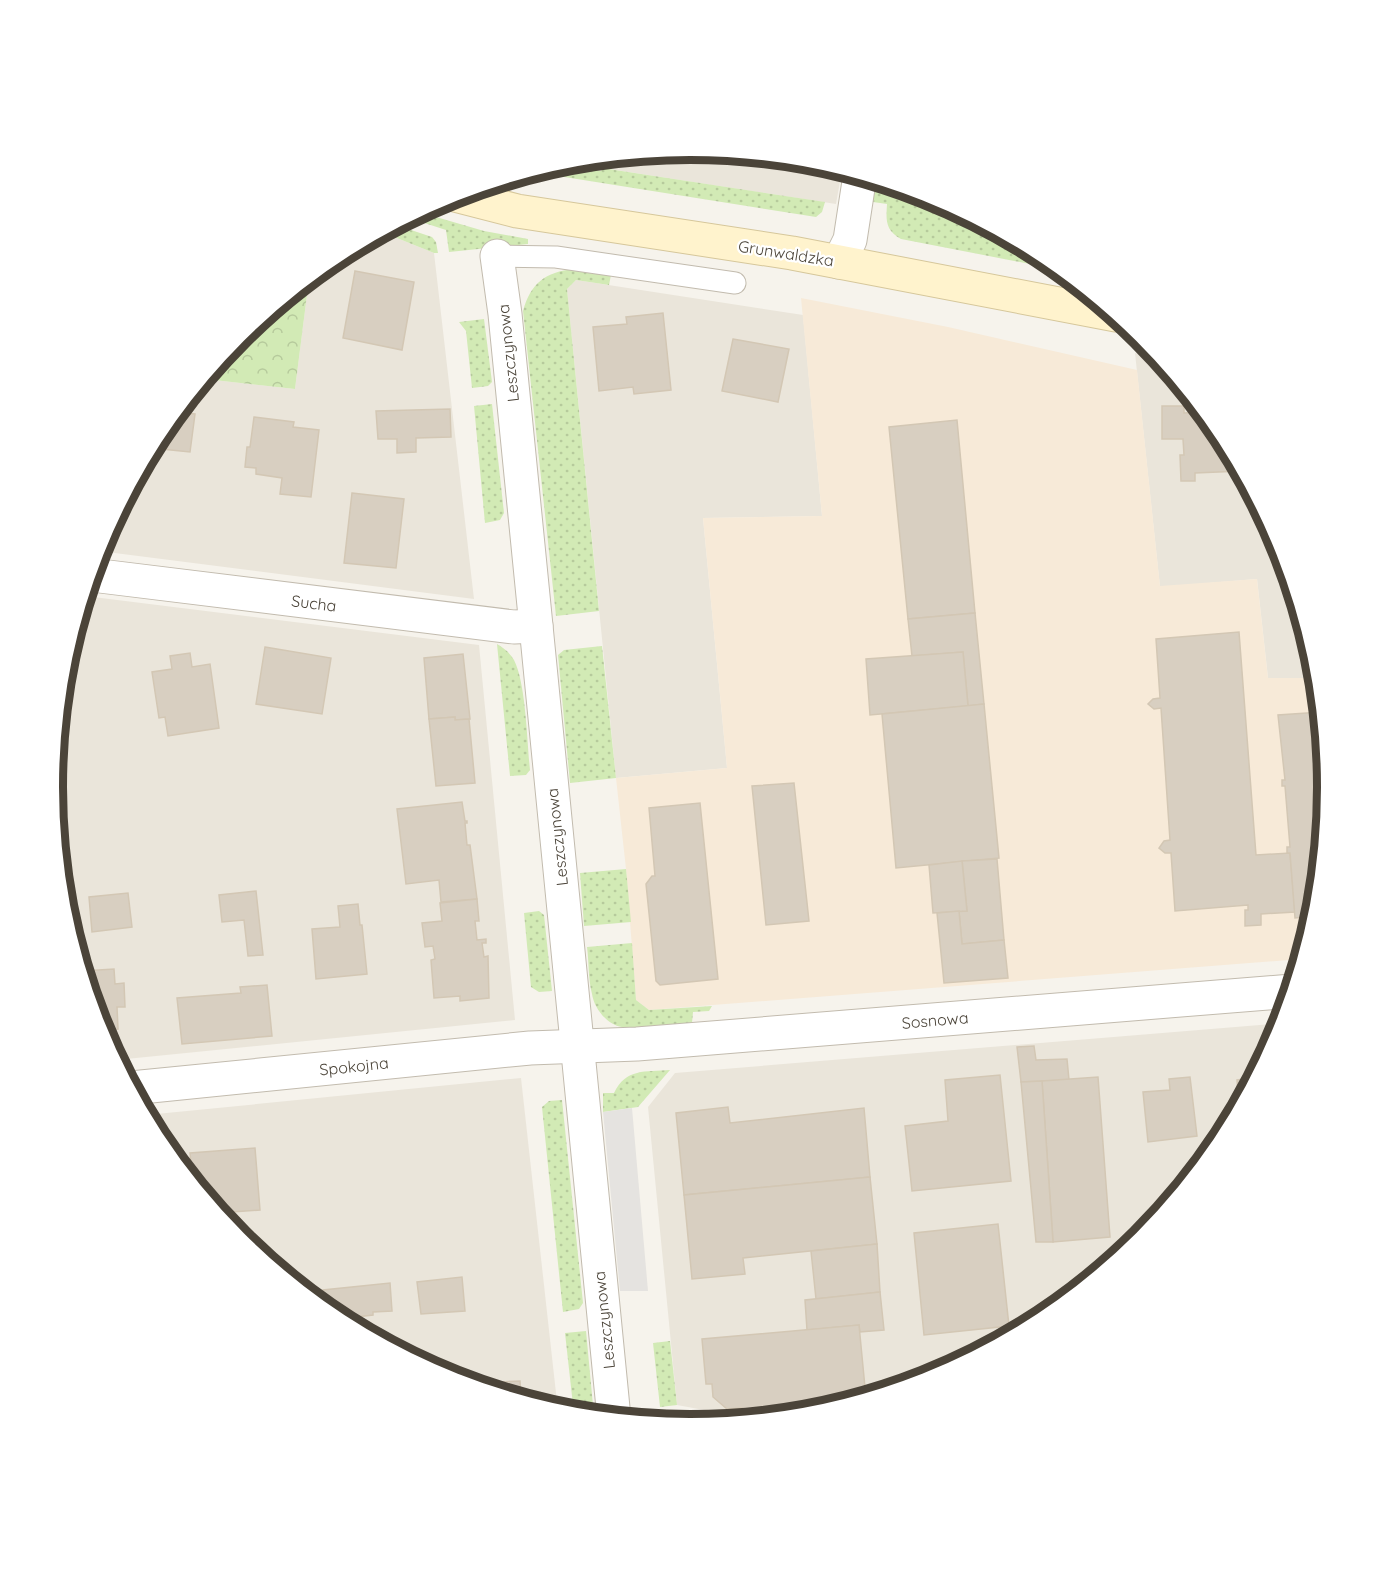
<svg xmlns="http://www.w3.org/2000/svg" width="1381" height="1575" font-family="Quicksand,sans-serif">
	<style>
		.residential { fill: #eae5da }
		.commercial { fill: #f7ead8 }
		.grass { fill: url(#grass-dots) }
		.forest { fill: url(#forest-crowns) }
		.parking { fill: #e5e3e0 }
		.building { fill: #d8cfc1; stroke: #d3c7b4; stroke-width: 1.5 }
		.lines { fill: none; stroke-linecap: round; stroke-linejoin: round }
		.lane-casing { stroke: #c2bbae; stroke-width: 23 }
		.street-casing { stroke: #c2bbae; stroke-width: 35 }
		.secondary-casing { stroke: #d6c79b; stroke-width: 35 }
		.lane { stroke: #fff; stroke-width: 21 }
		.street { stroke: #fff; stroke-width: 33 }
		.secondary { stroke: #fff3cd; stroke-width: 33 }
		.labels { text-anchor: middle; stroke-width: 4.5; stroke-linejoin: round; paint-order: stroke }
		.street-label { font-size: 16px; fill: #4b4439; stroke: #fff }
		.rim { fill: none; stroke: #4b4439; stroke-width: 8 }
	</style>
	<defs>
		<pattern id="grass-dots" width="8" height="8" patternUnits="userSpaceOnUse" patternTransform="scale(1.5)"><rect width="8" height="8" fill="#d2eab5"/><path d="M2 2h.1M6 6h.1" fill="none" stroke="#b6ca9c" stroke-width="1.8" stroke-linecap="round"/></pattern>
		<pattern id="forest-crowns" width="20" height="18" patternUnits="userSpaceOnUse" patternTransform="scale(1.5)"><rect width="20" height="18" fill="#d2eab5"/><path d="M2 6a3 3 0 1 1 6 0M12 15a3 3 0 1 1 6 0" fill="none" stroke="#b6ca9c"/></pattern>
	</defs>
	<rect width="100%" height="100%" fill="#f6f3ec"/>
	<g class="residential">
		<path d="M691 150 815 162 842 170 836 204 603 168 601 171 560 163Z"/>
		<path d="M382 232 434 253 474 599 99 551 160 433 205 379 295 389 309 279 336 257Z"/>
		<path d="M576 280 803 315 822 516 703 518 727 768 616 778 567 289Z"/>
		<path d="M1135 353 1160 359 1221 433 1280 544 1316 663 1318 678H1268L1257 579 1160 587Z"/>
		<path d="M85 596 479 645 515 1020 116 1060 101 1031 65 912 53 787 65 663Z"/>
		<path d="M1283 1023 1280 1032 1221 1142 1141 1239 1045 1318 934 1377 815 1413 716 1423 704 1410 677 1405 648 1107 675 1073Z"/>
		<path d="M521 1078 558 1411 446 1377 336 1318 239 1238 160 1142 146 1115Z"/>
	</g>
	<path class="commercial" d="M801 298 948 327 1137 370 1160 586 1257 579 1268 678H1318L1328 788 1316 912 1302 959 649 1010 636 1000 626 869 616 778 727 768 703 518 822 516Z"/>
	<g class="grass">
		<path d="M560 163 601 171 602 168 825 202 822 212 816 217 533 172Z"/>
		<path d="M876 180 935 198 1045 257 1061 270 901 239C885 230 886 220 887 204L873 202Z"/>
		<path d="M419 212 484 231 528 239V244L449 252 446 230 409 218Z"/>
		<path d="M396 225 432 237 436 242 438 253H434L382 232Z"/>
		<path d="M574 269 611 275 609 285 576 280 567 289 599 611 556 616 523 311C531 283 545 272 574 269Z"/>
		<path d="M484 319 492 382 488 386 472 388 466 331 459 322Z"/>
		<path d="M492 404 504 513 500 520 485 523 474 406Z"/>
		<path d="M497 644C504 648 510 653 514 660 526 683 527 742 530 770L526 775 510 776Z"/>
		<path d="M602 646 616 778 570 783 558 655 564 650Z"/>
		<path d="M626 869 631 922 584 926 580 873Z"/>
		<path d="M539 911 544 915 552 991 539 992 531 987 524 913Z"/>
		<path d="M632 943 636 1000 649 1010 712 1006 709 1011 693 1012 692 1023C670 1025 644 1030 622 1027 607 1025 594 1008 592 994 588 979 589 962 587 947Z"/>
		<path d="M670 1070 638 1107 603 1112V1093H614C626 1068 645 1072 670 1070Z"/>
		<path d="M562 1100 583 1303 579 1309 563 1312 542 1107 549 1101Z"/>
		<path d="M586 1331 594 1416 574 1414 565 1333Z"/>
		<path d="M670 1341 677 1405 660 1407 653 1343Z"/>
	</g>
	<path class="forest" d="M309 279 295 389 205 379 240 336Z"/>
	<path class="parking" d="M632 1108 648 1291H620L603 1112Z"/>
	<g class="building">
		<path d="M747 155 794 160 793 165 746 158Z"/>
		<path d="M355 271 414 282 402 350 343 338Z"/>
		<path d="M663 313 671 390 634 394 633 387 599 391 593 327 627 324 626 317Z"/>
		<path d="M733 339 789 349 778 402 722 391Z"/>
		<path d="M186 402 185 413 195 414 190 452 152 448 160 433Z"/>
		<path d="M1162 406H1184V413L1204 412 1221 433 1241 471 1195 473V481H1181L1180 455H1184L1183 439H1162Z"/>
		<path d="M450 409 451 437 416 438V452L397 453V439H378L376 411Z"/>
		<path d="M254 417 294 422 293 427 319 430 311 497 280 494 282 478 256 474V468L245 467 247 447H250Z"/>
		<path d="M957 420 975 613 908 619 889 427Z"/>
		<path d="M352 493 404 499 396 568 344 563Z"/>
		<path d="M975 613 984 704 968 706 963 652 912 656 908 619Z"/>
		<path d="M1239 632 1256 855 1290 853 1295 912 1261 914V925L1245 926V910H1248V905L1175 911 1171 853H1165L1159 848 1164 841 1170 840 1161 708 1154 709 1148 704 1153 699 1160 698 1156 639Z"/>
		<path d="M265 647 331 658 322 714 256 704Z"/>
		<path d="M69 650 65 675H64L65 663Z"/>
		<path d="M963 652 968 706 870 715 866 659Z"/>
		<path d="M190 653 192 667 210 664 219 728 168 736 165 717 159 718 152 672 172 669 170 656Z"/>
		<path d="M463 654 470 719 455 720V717L429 719 424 658Z"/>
		<path d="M984 704 999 858 896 868 882 714Z"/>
		<path d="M1321 712 1328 788 1316 912 1315 916 1295 918 1290 853H1287V847H1290L1285 786H1282V780H1285L1278 715Z"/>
		<path d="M455 717V720L469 719 475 783 436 786 429 719Z"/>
		<path d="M57 739H66V767L55 766Z"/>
		<path d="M794 783 809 921 766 925 752 786Z"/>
		<path d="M462 802 465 821H467V823H465L467 845H470L477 899 441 902 439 880 406 884 397 809Z"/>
		<path d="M700 803 718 979 660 985 656 981 646 884 652 876H655L649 808Z"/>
		<path d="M997 859 1004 940 962 944 959 911H967L962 861Z"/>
		<path d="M962 861 967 911 933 913 929 865Z"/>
		<path d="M256 891 263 955 248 956 244 920 222 922 219 895Z"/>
		<path d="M128 893 132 927 92 932 89 897Z"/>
		<path d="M477 899 479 921H475L477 940 486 939V943H482L484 957 488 956 489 998 460 1001V996L434 998 431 960 435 959 433 946 425 947 422 923 442 921 440 903Z"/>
		<path d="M358 904 360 925H362L367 974 316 979 312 929 340 927 338 906Z"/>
		<path d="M959 911 962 944 1004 940 1008 978 944 983 937 913Z"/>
		<path d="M114 969 115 984 124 983 125 1007H117L118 1029 101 1030 83 971Z"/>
		<path d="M267 985 272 1036 182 1044 177 998 241 993 240 987Z"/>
		<path d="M1034 1046 1036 1060 1067 1059 1069 1080 1021 1082 1017 1047Z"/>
		<path d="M1000 1075 1011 1181 912 1191 905 1126 948 1121 945 1080Z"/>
		<path d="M1098 1077 1110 1237 1053 1242 1042 1081Z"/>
		<path d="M1190 1077 1197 1136 1148 1142 1143 1092 1170 1090 1169 1079Z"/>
		<path d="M1253 1078H1255L1239 1108 1237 1080Z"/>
		<path d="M1042 1081 1053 1242H1036L1021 1082Z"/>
		<path d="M728 1107 730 1123 864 1108 870 1177 684 1195 676 1113Z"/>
		<path d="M255 1148 260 1210 218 1213 178 1164 191 1163 190 1153Z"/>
		<path d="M870 1177 877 1244 743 1258 745 1274 692 1279 684 1195Z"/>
		<path d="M998 1224 1009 1326 924 1335 914 1233Z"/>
		<path d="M877 1244 880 1292 816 1299 811 1251Z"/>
		<path d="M462 1277 465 1311 421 1314 417 1282Z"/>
		<path d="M390 1283 392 1311 373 1312V1315L347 1318V1324L325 1309 323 1290Z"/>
		<path d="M880 1292 884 1330 860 1332 859 1325 807 1330 805 1300Z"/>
		<path d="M859 1325 866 1398 843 1405 743 1415 742 1408 727 1409 713 1397 712 1384H706L702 1339Z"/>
		<path d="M520 1381 521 1400 470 1384 500 1382Z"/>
	</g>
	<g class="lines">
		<g class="lane-casing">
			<path id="lane" d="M497 256 556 257 735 283"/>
		</g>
		<g class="street-casing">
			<g id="street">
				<path d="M497 256 505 314 536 626 614 1418"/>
				<path d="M839 262 850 240 860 175"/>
				<path d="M92 575 514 627 536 626"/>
				<path d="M131 1088 530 1048 637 1044 1292 991"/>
			</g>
		</g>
		<g class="secondary-casing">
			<path id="secondary" d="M455 195 517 211 792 253 1116 315"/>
		</g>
		<use href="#lane" class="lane"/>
		<use href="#street" class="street"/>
		<use href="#secondary" class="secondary"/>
	</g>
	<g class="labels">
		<g class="street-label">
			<text transform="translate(786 253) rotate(9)" y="6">Grunwaldzka</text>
			<text transform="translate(508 353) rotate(-96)" y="6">Leszczynowa</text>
			<text transform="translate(314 603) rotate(7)" y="6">Sucha</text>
			<text transform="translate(557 837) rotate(-96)" y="6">Leszczynowa</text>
			<text transform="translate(935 1020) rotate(-5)" y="6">Sosnowa</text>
			<text transform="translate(354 1066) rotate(-6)" y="6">Spokojna</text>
			<text transform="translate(604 1320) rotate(-96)" y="6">Leszczynowa</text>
		</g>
	</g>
	<path d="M0 0H1381V1575H0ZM63 787a627 627 0 1 1 1254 0a627 627 0 1 1-1254 0Z" fill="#fff" fill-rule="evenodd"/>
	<path class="rim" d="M63 787a627 627 0 1 1 1254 0a627 627 0 1 1-1254 0Z"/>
</svg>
